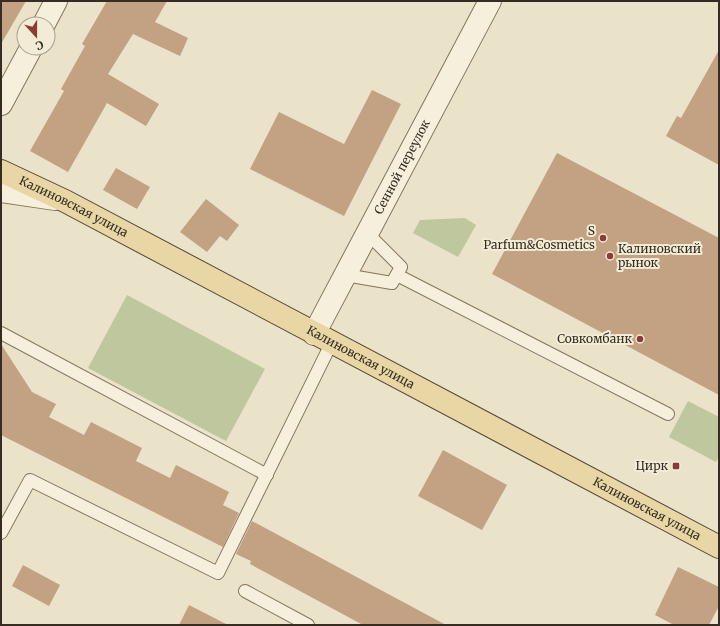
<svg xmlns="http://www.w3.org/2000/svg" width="720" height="626" font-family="Merriweather,serif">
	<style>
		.green { fill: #bfc79e }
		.building { fill: #c3a183 }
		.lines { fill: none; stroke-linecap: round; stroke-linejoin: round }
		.lane-casing { stroke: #84755f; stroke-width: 14 }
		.street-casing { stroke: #84755f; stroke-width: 24 }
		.primary-casing { stroke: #524333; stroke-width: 24 }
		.lane { stroke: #f5efdb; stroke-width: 12 }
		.street { stroke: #f5efdb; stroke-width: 22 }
		.primary { stroke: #e8d7a5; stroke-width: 22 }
		.poi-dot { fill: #8c3b36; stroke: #f2ecd7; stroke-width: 1.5 }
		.labels { text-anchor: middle; stroke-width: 4; stroke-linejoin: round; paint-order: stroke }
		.street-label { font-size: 12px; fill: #362c21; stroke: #f2ecd7 }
		.poi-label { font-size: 12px; fill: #362c21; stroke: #f2ecd7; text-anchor: end }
	</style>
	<rect width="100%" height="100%" fill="#eae2c9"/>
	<g class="green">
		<path d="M465 218 476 225 458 257 413 233 420 220Z"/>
		<path d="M127 295 265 369 226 441 88 368Z"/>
		<path d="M688 401 719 417V456L716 462 669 437Z"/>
	</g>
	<g class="building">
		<path d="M1 1H26L1 44Z"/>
		<path d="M107 1H167L155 22 188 38 180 56 133 34 108 74 159 104 146 126 107 103 68 172 30 151 64 91 61 89 85 46 82 44Z"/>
		<path d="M719 50V165L666 136 677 116 681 118Z"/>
		<path d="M372 90 401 104 344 216 250 169 279 112 344 144Z"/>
		<path d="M557 153 719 238V395L492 274Z"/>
		<path d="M116 168 150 187 137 209 103 190Z"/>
		<path d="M206 199 239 225 227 241 220 236 207 252 180 232Z"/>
		<path d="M1 344 32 392 56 404 49 417 84 435 91 422 142 448 136 461 170 478 176 465 229 492 223 505 239 513 223 547 1 435Z"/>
		<path d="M443 450 507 485 482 530 418 496Z"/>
		<path d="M252 521 446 625H363L250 564 251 561 236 554Z"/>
		<path d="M23 565 60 585 49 606 12 586Z"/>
		<path d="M678 567 719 587V606L709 625H674L655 615Z"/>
		<path d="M189 605 228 625H179Z"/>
	</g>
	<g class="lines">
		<g class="lane-casing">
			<g id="lane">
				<path d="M345 275 392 283 401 267 367 233"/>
				<path d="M397 275 668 414"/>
				<path d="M1 333 267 475"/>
				<path d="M1 533 30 480 218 573 332 342"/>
				<path d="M245 591 308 625"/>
			</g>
		</g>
		<g class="street-casing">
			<g id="street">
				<path d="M44 24 56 1"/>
				<path d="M1 104 31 48"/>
				<path d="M1 191 55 199"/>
				<path id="s1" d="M314 334 490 1"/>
			</g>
		</g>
		<g class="primary-casing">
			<g id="primary">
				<path id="s2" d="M1 171 65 201 719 547"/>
			</g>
		</g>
		<use href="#lane" class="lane"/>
		<use href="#street" class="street"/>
		<use href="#primary" class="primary"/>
	</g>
	<g class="poi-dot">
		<circle cx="603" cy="238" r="4"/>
		<circle cx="610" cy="256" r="4"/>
		<circle cx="640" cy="339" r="4"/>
		<rect x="672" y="462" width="8" height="8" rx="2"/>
	</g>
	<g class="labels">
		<g class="street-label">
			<text dy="4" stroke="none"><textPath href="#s1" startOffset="189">Сенной переулок</textPath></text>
			<text dy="4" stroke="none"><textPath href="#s2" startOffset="81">Калиновская улица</textPath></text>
			<text dy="4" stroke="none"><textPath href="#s2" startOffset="405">Калиновская улица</textPath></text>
			<text dy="4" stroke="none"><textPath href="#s2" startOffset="729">Калиновская улица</textPath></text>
		</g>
		<g class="poi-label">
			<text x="595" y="235">S<tspan x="595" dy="14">Parfum&amp;Cosmetics</tspan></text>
			<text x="618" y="253" text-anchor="start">Калиновский<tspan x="618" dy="14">рынок</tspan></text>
			<text x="632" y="343">Совкомбанк</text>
			<text x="668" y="470">Цирк</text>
		</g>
	</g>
	<rect width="720" height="626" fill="none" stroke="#362c21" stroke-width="4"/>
	<g transform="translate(36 36) rotate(159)"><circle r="19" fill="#f2ecd7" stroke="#a79f8e"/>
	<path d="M0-3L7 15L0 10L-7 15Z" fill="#8c3b36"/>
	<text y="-6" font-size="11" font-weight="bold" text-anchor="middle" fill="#362c21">С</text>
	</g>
</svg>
